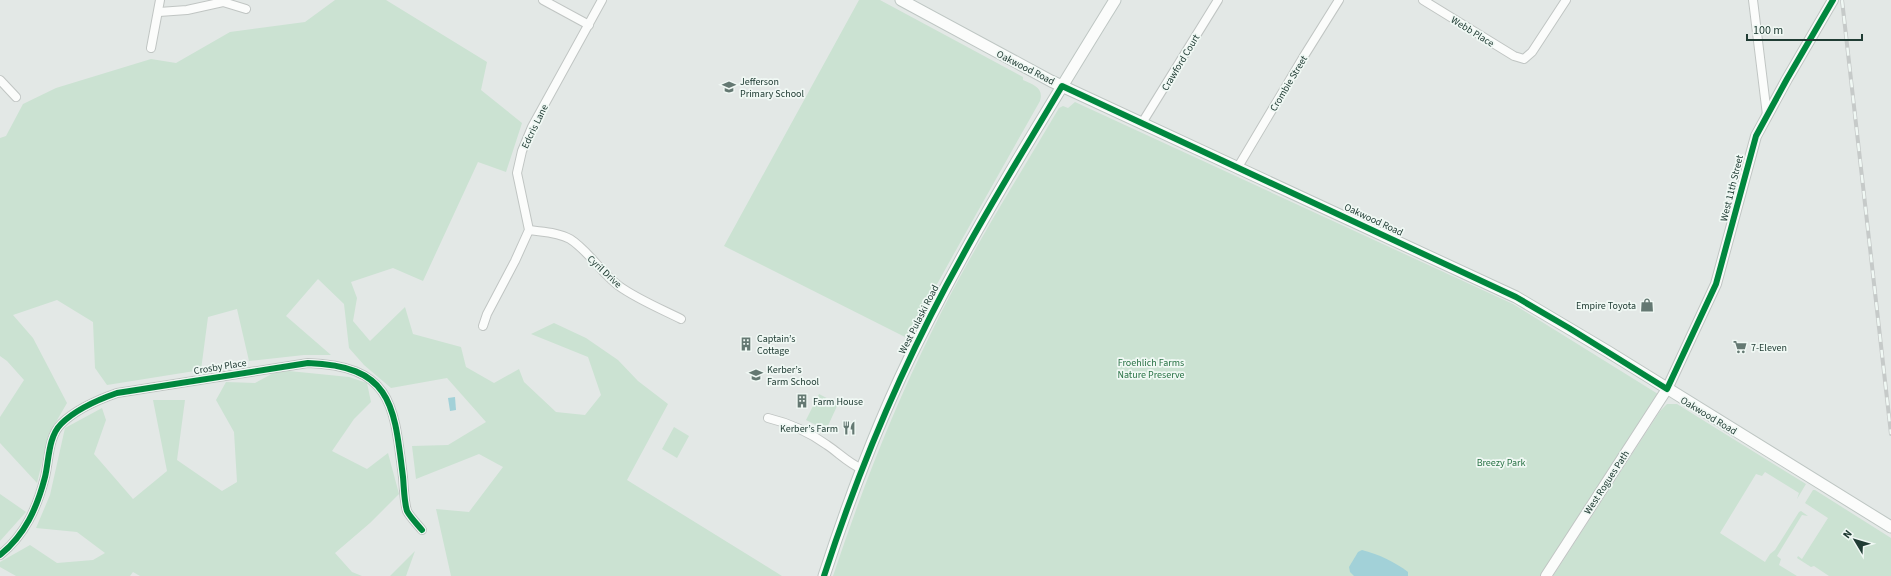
<svg xmlns="http://www.w3.org/2000/svg" width="1891" height="576" font-family="'Source Sans 3',sans-serif">
	<style>
		.green { fill: #cbe2d2 }
		.water { fill: #a2d1d8 }
		.lines { fill: none; stroke-linecap: round; stroke-linejoin: round }
		.minor-casing { stroke: #c0c5c3; stroke-width: 10 }
		.tertiary-casing { stroke: #c0c5c3; stroke-width: 12 }
		.secondary-casing { stroke: #bec6c3; stroke-width: 13 }
		.minor { stroke: #fbfcfb; stroke-width: 8 }
		.tertiary { stroke: #fbfcfb; stroke-width: 10 }
		.secondary { stroke: #fbfcfb; stroke-width: 11 }
		.rail-casing { stroke: #c6cac9; stroke-width: 4 }
		.rail { stroke: #f0f8f4; stroke-width: 2.5; stroke-dasharray: 8; stroke-linecap: butt }
		.cycleway-casing { stroke: #f0f8f4; stroke-width: 8 }
		.cycleway { stroke: #00873e; stroke-width: 6 }
		.labels { text-anchor: middle; stroke-width: 3.5; stroke-linejoin: round; paint-order: stroke }
		.street-label { font-size: 10px; fill: #203c34; stroke: #f0f8f4 }
		.poi-label { font-size: 10px; fill: #203c34; stroke: #f0f8f4; text-anchor: start }
		.park-label { font-size: 10px; fill: #2a7346; stroke: #f0f8f4 }
	</style>
	<rect width="100%" height="100%" fill="#e3e8e6"/>
	<g class="green">
		<path d="M335 0H386L487 62 481 90 522 123 506 172 478 162 423 281 393 268 351 282 357 298 353 321 370 341 405 307 413 334 461 347 466 367 494 383 519 369 524 382 556 412 585 415 601 395 588 357 531 334 554 323 586 338 618 360 638 381 668 404 627 480 782 576H451L436 509 469 512 503 467 479 454 416 479 412 446 448 445 486 422 447 378 391 388 364 365 349 348 344 304 318 279 286 316 331 355H304L249 361 237 309 208 317 201 370 107 385 95 368 93 322 57 300 13 315 33 338 67 403 49 434 37 483 0 443V417L24 380 7 361 0 356V138L6 136 23 104 56 88 151 59 176 63 230 32 305 22Z"/>
		<path d="M859 0H880L1023 77V80C1034 85 1044 88 1040 101L965 234 907 338 724 246Z"/>
		<path d="M1075 102 1513 304 1658 394 1541 576H833C861 492 893 409 933 329 970 253 1016 181 1059 108L1063 106 1068 108Z"/>
		<path d="M279 370 349 377 367 383 371 402 354 419 332 451 367 469 388 453 399 494 370 523 335 553 352 572 362 576H140L133 572 130 576H16L0 567V562L30 545 57 563 93 560 105 553 77 532 36 528 50 495 65 428 102 408 106 420 94 454 133 499 167 471 153 400H185L177 460 222 491 237 482 234 432 216 400 226 382 255 383Z"/>
		<path d="M819 394 838 404 826 430 806 420Z"/>
		<path d="M1667 404H1677L1806 484 1797 499 1799 493 1765 472 1762 476 1756 474 1720 533 1765 562 1770 554 1775 550 1799 512 1801 511 1808 516 1802 515 1777 556 1781 559 1779 565 1797 576H1553L1660 411Z"/>
		<path d="M674 427 689 436 677 458 662 449Z"/>
		<path d="M1813 490H1815L1891 538V576H1829L1814 566 1811 567 1797 558 1798 556 1802 559 1828 518 1805 503Z"/>
		<path d="M0 494 26 512 0 541Z"/>
		<path d="M415 551 406 576H390Z"/>
	</g>
	<g class="water">
		<path d="M455 397 456 410 450 411 448 398Z"/>
		<path d="M1362 550C1378 554 1395 562 1408 572V576H1354L1350 572 1349 567 1358 552Z"/>
	</g>
	<g class="lines">
		<g class="minor-casing">
			<g id="minor">
				<path d="M543 0 589 25"/>
				<path d="M1423 0 1514 56 1524 59 1532 52 1566 0"/>
				<path d="M1753 0 1767 115"/>
				<path d="M159 12 187 10 223 2 246 9"/>
				<path d="M151 48 160 0"/>
				<path d="M0 80 16 97"/>
				<path d="M1142 123 1218 0"/>
				<path d="M1238 167 1304 56 1339 0"/>
				<path d="M529 230C542 232 558 232 570 239 589 251 601 273 619 286 637 299 661 309 681 319"/>
				<path d="M483 326 487 314 515 261 529 230 517 173 522 151 532 127 602 0"/>
				<path d="M768 418C789 423 809 432 827 445 839 453 848 463 862 469"/>
				<path d="M0 555C25 535 37 508 45 477 49 461 48 437 61 424 76 409 97 400 117 393L308 363C393 366 394 406 403 477 404 488 404 501 407 511 410 517 418 525 422 530"/>
			</g>
		</g>
		<g class="tertiary-casing">
			<path id="tertiary" d="M1546 576 1667 389 1716 284 1756 136 1787 79 1833 0"/>
		</g>
		<g class="secondary-casing">
			<g id="secondary">
				<path d="M901 0 1051 81 1516 297 1607 351 1891 527"/>
				<path d="M824 576C850 496 880 416 918 341 977 223 1046 112 1115 0"/>
			</g>
		</g>
		<use href="#minor" class="minor"/>
		<use href="#tertiary" class="tertiary"/>
		<use href="#secondary" class="secondary"/>
		<g class="rail-casing">
			<path id="rail" d="M1842 0 1891 434"/>
		</g>
		<use href="#rail" class="rail"/>
		<g class="cycleway-casing">
			<g id="cycleway">
				<path d="M0 555C25 535 37 508 45 477 49 461 48 437 61 424 76 409 97 400 117 393L308 363C393 366 394 406 403 477 404 488 404 501 407 511 410 517 418 525 422 530"/>
				<path d="M824 576C860 465 906 357 963 255 994 198 1029 142 1062 86L1516 297 1569 328 1667 389 1716 284 1756 136 1787 79 1833 0"/>
			</g>
		</g>
		<use href="#cycleway" class="cycleway"/>
	</g>
	<defs>
		<g id="school-bare" transform="scale(1.08)"><path d="M0-5L7-2L0 1L-7-2ZM-4 1L0 2.5L4 1V4Q0 6-4 4Z" fill="#647872" stroke="#f0f8f4" stroke-width="2.5" paint-order="stroke"/></g>
		<g id="shop-bare" transform="scale(1.08)"><path d="M-5-2.5h2.3a2.7 3.5 0 0 1 5.4 0H5L5.5 6h-11ZM-1.5-2.5h3a1.5 2.3 0 0 0-3 0Z" fill="#647872" stroke="#f0f8f4" stroke-width="2.5" paint-order="stroke"/></g>
		<g id="building-bare" transform="scale(1.08)"><path d="M-4-6H4V6H1V3H-1V6H-4ZM-2.5-4.3h1.7v1.8h-1.7ZM.8-4.3h1.7v1.8H.8ZM-2.5-1h1.7V.8h-1.7ZM.8-1h1.7V.8H.8Z" fill="#647872" stroke="#f0f8f4" stroke-width="2.5" paint-order="stroke"/></g>
		<g id="supermarket-bare" transform="scale(1.08)"><path d="M-6-5.5h2.5l.6 2H6L4.5 2H-2.5L-4.4-4H-6ZM-1.5 3.2a1.3 1.3 0 1 0 .1 0ZM3 3.2a1.3 1.3 0 1 0 .1 0Z" fill="#647872" stroke="#f0f8f4" stroke-width="2.5" paint-order="stroke"/></g>
		<g id="restaurant-bare" transform="scale(1.08)"><path d="M-5-6h1v4h1v-4h1v4h1v-4h1v5L-1.5 .5V6h-2V.5L-5-1ZM5-6V6H3V1.5H1.5Q1.5-4 5-6Z" fill="#647872" stroke="#f0f8f4" stroke-width="2.5" paint-order="stroke"/></g>
	</defs>
	<g fill-rule="evenodd">
		<use href="#school-bare" x="729" y="87"/>
		<use href="#shop-bare" x="1647" y="305"/>
		<use href="#building-bare" x="746" y="344"/>
		<use href="#supermarket-bare" x="1740" y="347"/>
		<use href="#school-bare" x="756" y="375"/>
		<use href="#building-bare" x="802" y="401"/>
		<use href="#restaurant-bare" x="849" y="428"/>
	</g>
	<g class="labels">
		<g class="street-label">
			<text transform="translate(1473 31) rotate(32)" y="4">Webb Place</text>
			<text transform="translate(1180 62) rotate(-59)" y="4">Crawford Court</text>
			<text transform="translate(1026 67) rotate(27)" y="4">Oakwood Road</text>
			<text transform="translate(1288 83) rotate(-59)" y="4">Crombie Street</text>
			<text transform="translate(534 126) rotate(-64)" y="4">Edcris Lane</text>
			<text transform="translate(1731 188) rotate(-76)" y="4">West 11th Street</text>
			<text transform="translate(1374 219) rotate(25)" y="4">Oakwood Road</text>
			<text transform="translate(605 271) rotate(43)" y="4">Cyril Drive</text>
			<text transform="translate(918 319) rotate(-63)" y="4">West Pulaski Road</text>
			<text transform="translate(220 366) rotate(-9)" y="4">Crosby Place</text>
			<text transform="translate(1709 415) rotate(31)" y="4">Oakwood Road</text>
			<text transform="translate(1606 482) rotate(-57)" y="4">West Rogues Path</text>
		</g>
		<g class="poi-label">
			<text x="740" y="85">Jefferson<tspan x="740" dy="12">Primary School</tspan></text>
			<text x="1636" y="309" text-anchor="end">Empire Toyota</text>
			<text x="757" y="342">Captain’s<tspan x="757" dy="12">Cottage</tspan></text>
			<text x="1751" y="351">7-Eleven</text>
			<text x="767" y="373">Kerber’s<tspan x="767" dy="12">Farm School</tspan></text>
			<text x="813" y="405">Farm House</text>
			<text x="838" y="432" text-anchor="end">Kerber’s Farm</text>
		</g>
		<g class="park-label">
			<text x="1151" y="366">Froehlich Farms<tspan x="1151" dy="12">Nature Preserve</tspan></text>
			<text x="1501" y="466">Breezy Park</text>
		</g>
	</g>
	<g transform="translate(1855 540) rotate(308)" stroke="#f0f8f4" stroke-width="3" paint-order="stroke">
	<path d="M0-3L7 15L0 10L-7 15Z" fill="#203c34"/>
	<text y="-6" font-size="11" font-weight="bold" text-anchor="middle" fill="#203c34">N</text>
	</g>
	<path d="M1747 34v6h115v-6" fill="none" stroke="#203c34" stroke-width="2"/>
	<text x="1753" y="34" font-size="12" fill="#203c34" stroke="#f0f8f4" stroke-width="3" paint-order="stroke">100 m</text>
</svg>
